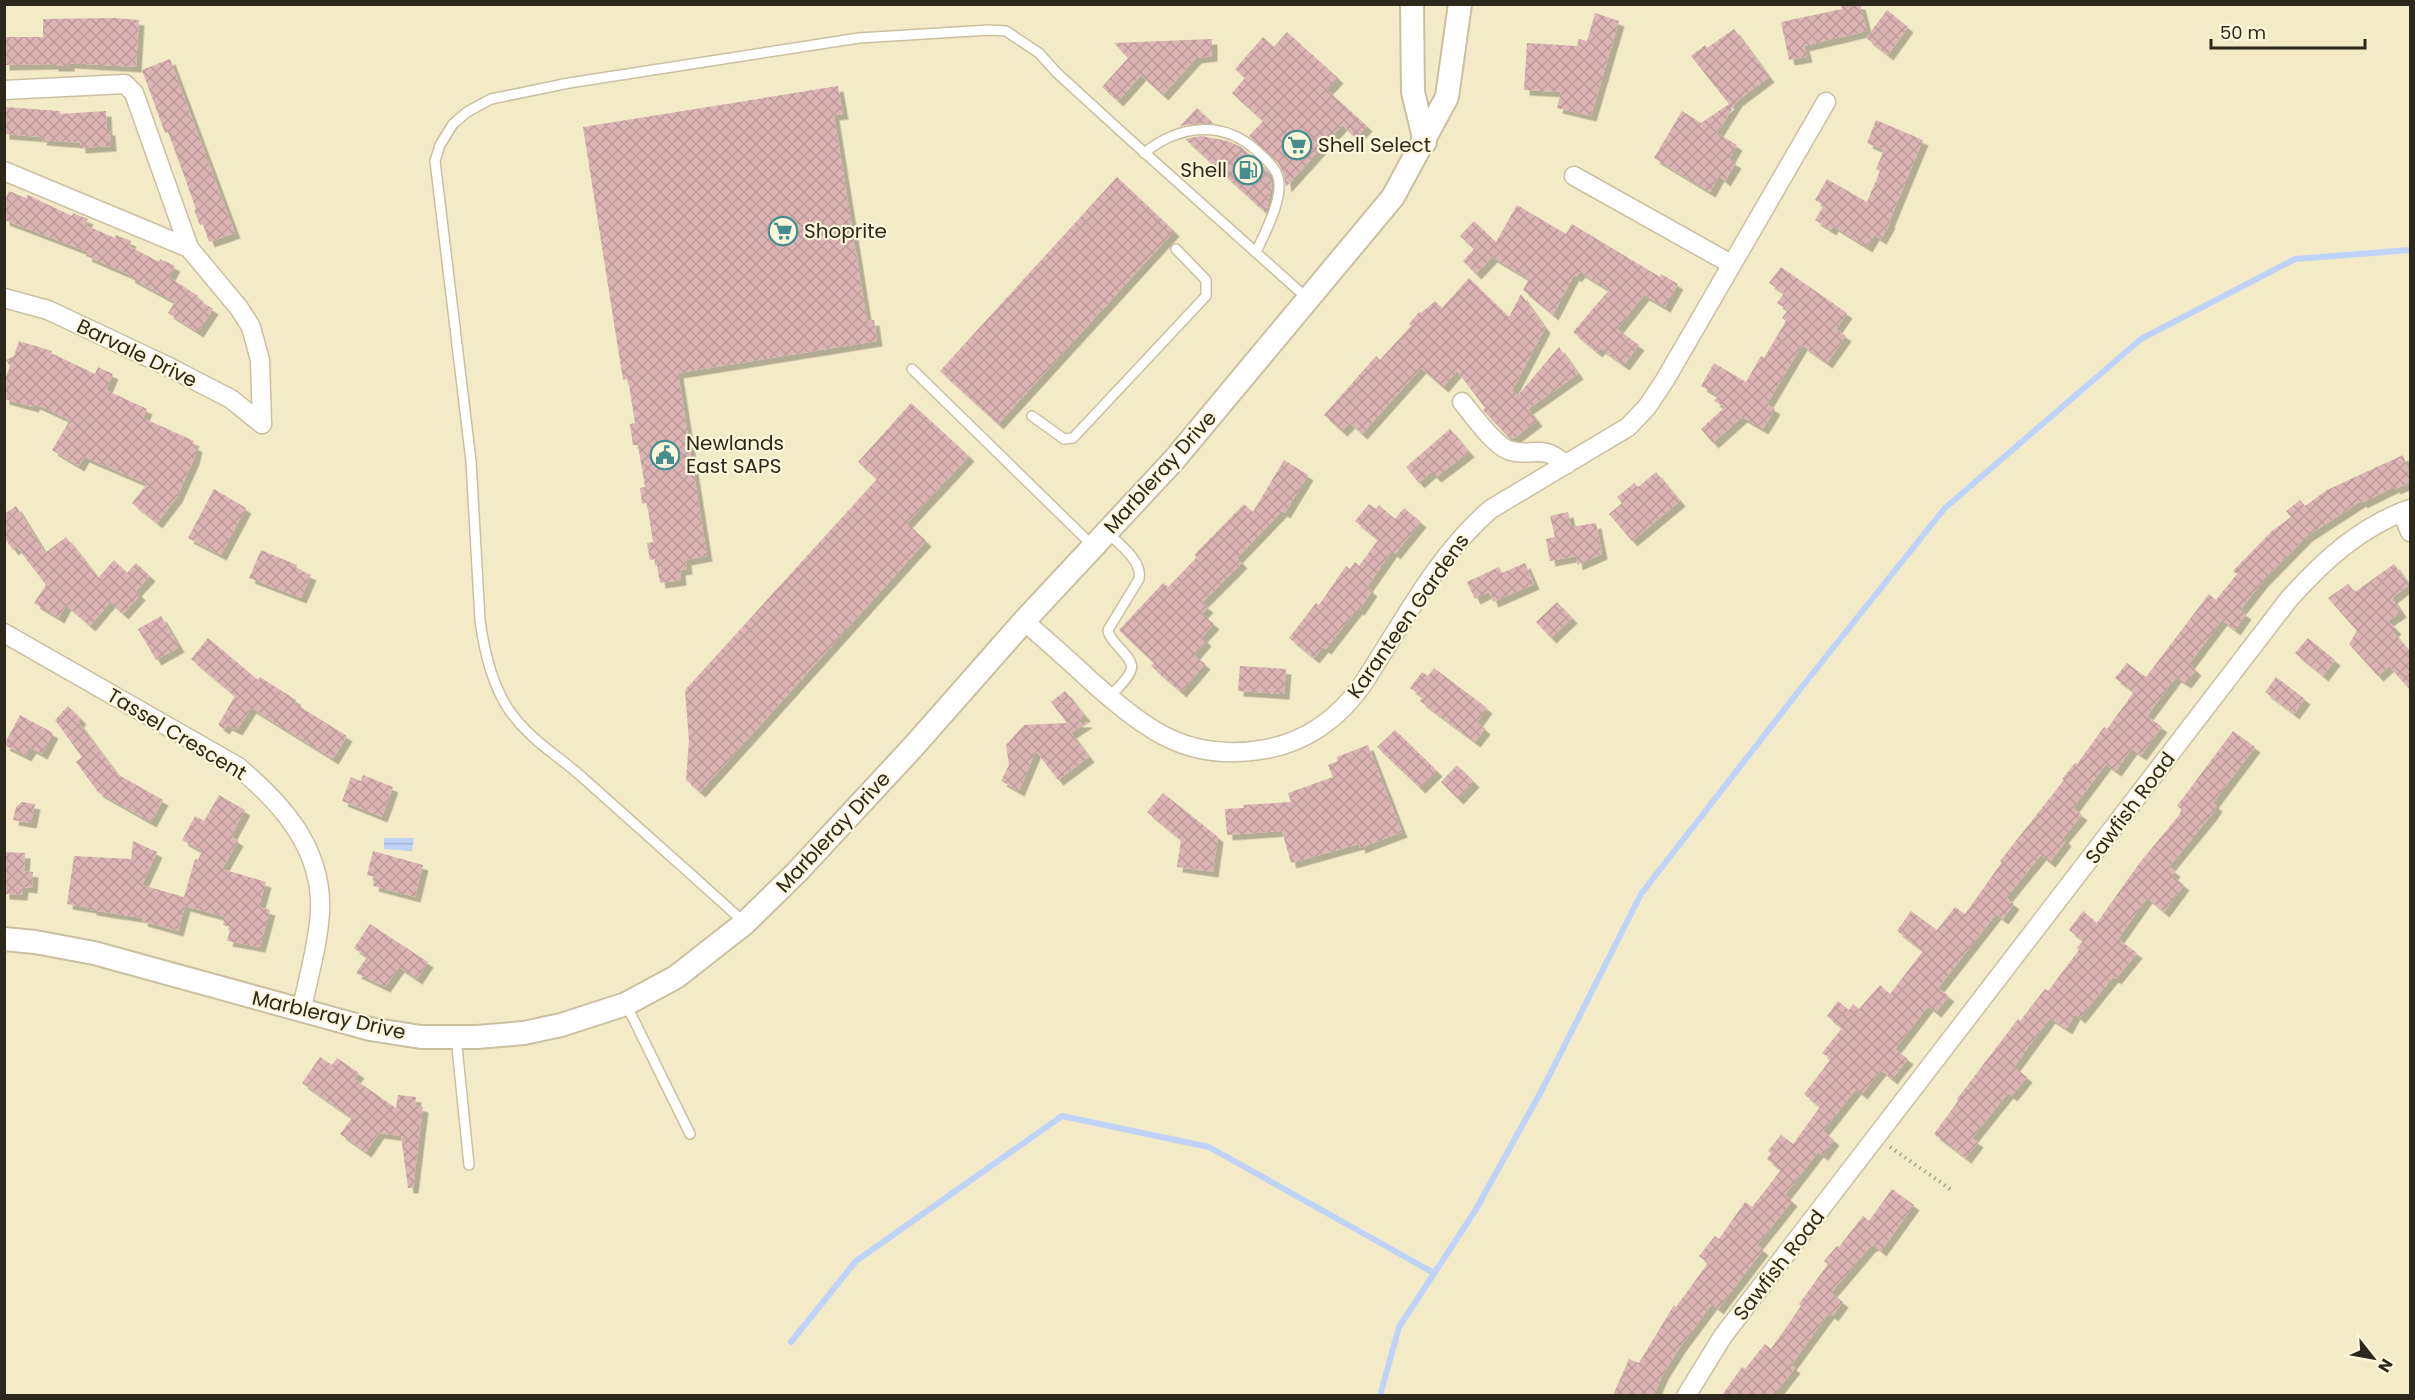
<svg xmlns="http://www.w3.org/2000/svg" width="2415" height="1400" font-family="Poppins,sans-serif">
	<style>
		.water { fill: url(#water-rules) }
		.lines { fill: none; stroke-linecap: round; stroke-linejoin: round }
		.stream { stroke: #bfd3fa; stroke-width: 6 }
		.building { fill: url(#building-cross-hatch); filter: url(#shadow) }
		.service-casing { stroke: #cac0a0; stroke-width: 12 }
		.minor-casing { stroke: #cac0a0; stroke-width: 21 }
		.tertiary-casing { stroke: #cac0a0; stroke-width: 26 }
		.path { stroke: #a7a086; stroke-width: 4; stroke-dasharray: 1.5 4.5; stroke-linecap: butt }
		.service { stroke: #fff; stroke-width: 9 }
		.minor { stroke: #fff; stroke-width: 18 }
		.tertiary { stroke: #fff; stroke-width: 22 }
		.labels { text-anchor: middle; stroke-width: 4.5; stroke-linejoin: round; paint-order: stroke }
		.poi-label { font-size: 20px; fill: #2c281c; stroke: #fff7dc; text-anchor: start }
		.street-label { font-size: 20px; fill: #2c281c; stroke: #fff7dc }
	</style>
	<defs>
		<pattern id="water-rules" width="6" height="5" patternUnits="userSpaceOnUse" patternTransform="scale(1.5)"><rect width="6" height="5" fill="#bfd3fa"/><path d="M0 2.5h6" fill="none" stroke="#a4b5d6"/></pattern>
		<pattern id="building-cross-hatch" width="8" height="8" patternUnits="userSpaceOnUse" patternTransform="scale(1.5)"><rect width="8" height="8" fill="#dbb4b3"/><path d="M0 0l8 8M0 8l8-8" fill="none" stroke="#bc9b99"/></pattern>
		<filter id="shadow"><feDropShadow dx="5.5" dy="5.5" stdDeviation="0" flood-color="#0004"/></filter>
	</defs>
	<rect width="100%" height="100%" fill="#f3eac8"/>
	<path class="water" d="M384 838H414L412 851 384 849Z"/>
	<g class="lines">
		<g class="stream">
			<path d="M791 1342 856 1261 1062 1116 1209 1147 1434 1273"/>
			<path d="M1380 1396 1399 1327 1475 1211 1544 1086 1641 894 1805 683 1945 508 2141 339 2295 259 2410 250"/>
		</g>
	</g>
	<g class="building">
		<path d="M1841 4H1860L1867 31 1804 46 1807 57 1789 60 1781 22 1842 9Z"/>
		<path d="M1887 10 1908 27 1888 55 1866 38Z"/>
		<path d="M1595 13 1619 21 1591 116 1557 108 1561 92 1524 90 1527 43 1577 46 1579 39 1587 41Z"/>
		<path d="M115 18 139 20 136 67 69 63V66H53V64L4 65V37H43V19Z"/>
		<path d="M1734 29 1769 77 1737 101 1717 133 1737 145 1729 159 1736 163 1725 181 1719 176 1710 192 1654 158 1682 111 1701 123 1729 104 1691 56 1705 45 1707 48Z"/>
		<path d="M1287 32 1338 78 1327 90 1367 126 1356 138 1342 125 1286 187 1284 175 1278 162 1249 136 1263 121 1232 93 1245 78 1235 69 1263 37 1274 47Z"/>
		<path d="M1212 39V56L1196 58 1163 95 1141 75 1118 101 1102 87 1128 58 1114 43Z"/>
		<path d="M170 59 235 233 209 242 203 224 200 225 194 210 196 209 182 170 168 132 165 133 142 70Z"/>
		<path d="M838 86 843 114 834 115 867 321 874 320 877 341 678 373 707 556 686 560 687 569 680 570 681 580 660 583 656 559 650 560 647 543 653 542 647 503 642 504 640 488 645 487 638 445H633L630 424 635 423 628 379 623 380 583 127Z"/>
		<path d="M4 107 60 111V114L106 111 107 130H110L111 146 80 148V143L41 140 42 137 4 134Z"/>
		<path d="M1197 108 1214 124 1200 123 1180 126Z"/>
		<path d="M1876 120 1923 140 1889 222 1890 223 1881 239 1874 235 1867 247 1833 226 1831 230 1815 220 1824 205 1815 200 1827 179 1867 202 1880 171 1876 169 1884 150 1867 143Z"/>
		<path d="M1201 136 1228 141 1241 147 1267 170 1272 185 1266 213 1185 139Z"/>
		<path d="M1117 177 1174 231 998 424 940 371Z"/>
		<path d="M9 191 26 198 28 195 72 216 73 213 88 219 85 225 115 238 116 235 131 241 129 246 159 262 160 259 175 266 169 277 198 296 196 298 213 309 198 332 168 313 175 302 129 277 130 275 86 256 88 252 4 220V202Z"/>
		<path d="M1517 205 1566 234 1572 224 1660 277 1661 274 1678 284 1665 307 1644 295 1617 329 1639 345 1624 365 1600 348 1597 352 1573 332 1609 290 1580 272 1576 277 1574 275 1553 315 1523 290 1529 279 1492 257 1476 274 1463 261 1474 249 1460 236 1474 221 1496 242Z"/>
		<path d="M1781 267 1847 313 1836 329 1846 336 1827 363 1802 345 1767 404 1775 409 1763 429 1742 417 1713 443 1701 429 1725 407 1714 401 1718 396 1701 386 1714 363 1746 382 1761 356 1764 358 1786 321 1782 318 1788 310 1777 303 1784 293 1769 283Z"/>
		<path d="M1469 278 1509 317 1521 294 1545 328 1512 391 1518 395 1559 347 1578 374 1528 409 1537 421 1513 439 1510 435 1508 437 1483 410 1485 408 1457 371 1443 387 1421 368 1362 434 1350 423 1342 431 1324 415 1376 356 1380 360 1411 326 1409 324 1419 312 1421 313 1435 301 1442 308Z"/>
		<path d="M19 341 52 351 51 353 95 374 98 367 113 374 106 390 147 409 143 418 194 441 192 444 197 447 194 459 177 497 157 523 132 503 147 484 84 457 79 466 52 450 70 420 35 404 33 407 4 399V382L10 366 6 360 14 356Z"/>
		<path d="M911 403 969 456 907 523 926 541 700 792 686 780 689 741 685 690 877 479 858 462Z"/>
		<path d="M1450 429 1469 452 1436 477 1431 472 1419 483 1406 467Z"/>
		<path d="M2403 455 2410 475V483L2395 489 2394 487 2362 503 2361 501 2307 536 2263 581 2240 610 2246 614 2235 630 2222 620 2189 664 2196 670 2186 683 2176 677 2147 716 2162 727 2141 755 2132 749 2116 771 2106 764 2073 808 2082 815 2063 838 2066 841 2050 862 2041 855 2006 898 2014 904 2003 919 1996 914 1938 988 1949 996 1936 1012 1928 1006 1895 1049 1908 1059 1899 1070 1892 1079 1881 1070 1862 1094 1856 1089 1823 1131 1834 1140 1823 1155 1818 1152 1785 1195 1792 1201 1757 1245 1763 1250 1718 1309 1712 1304 1680 1347 1663 1374 1654 1395H1613L1629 1359 1639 1363 1674 1305 1676 1307 1708 1263 1699 1256 1715 1236 1719 1239 1745 1202 1752 1207 1781 1170 1767 1159 1771 1153 1768 1151 1781 1135 1793 1144 1820 1107 1804 1094 1831 1059 1822 1053 1842 1028 1827 1016 1838 1001 1849 1010 1853 1004 1859 1009 1880 985 1890 994 1923 951 1897 931 1911 911 1937 930 1955 907 1965 914 2002 862 2000 861 2064 780 2062 779 2075 763 2077 764 2104 727 2107 729 2134 692 2115 678 2127 663 2146 677 2209 594 2216 600 2237 574 2233 571 2272 531 2291 517 2286 511 2300 500 2305 506 2327 490Z"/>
		<path d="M1284 460 1308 475 1285 513 1282 511 1237 558 1242 563 1202 603 1208 607 1202 614 1214 624 1202 637 1206 641 1194 655 1205 664 1181 692 1151 666 1154 663 1119 630 1163 583 1168 587 1197 557 1194 555 1244 504 1253 512Z"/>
		<path d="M1656 472 1680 501 1632 541 1609 514 1622 503 1617 497 1634 483 1638 487Z"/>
		<path d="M214 489 246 508 221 555 188 538Z"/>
		<path d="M1369 504 1376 509 1379 505 1395 519 1404 508 1421 522 1395 554 1392 551 1367 587 1372 591 1359 610 1357 609 1326 649 1323 647 1314 658 1289 638 1316 603 1319 605 1346 566 1350 569 1355 562 1359 566 1378 540 1355 521Z"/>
		<path d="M16 506 45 553 66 537 98 578 114 560 127 573 136 563 150 576 136 591 140 595 123 614 110 602 90 626 66 605 59 618 34 603 46 585 17 547 13 550 4 537V514Z"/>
		<path d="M1568 512 1571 527 1596 523 1602 554 1577 565 1576 556 1550 561 1546 539 1555 537 1550 516Z"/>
		<path d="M261 550 297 565 296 568 311 575 301 598 249 578Z"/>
		<path d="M1525 563 1534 584 1493 602 1489 592 1475 599 1467 582 1499 567 1502 573Z"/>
		<path d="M2394 564 2409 585 2392 598 2401 612 2388 621 2396 629 2393 632 2410 652V690L2389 666 2378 676 2349 644 2357 631 2328 598 2348 584 2355 592Z"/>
		<path d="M1557 602 1572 618 1551 638 1536 622Z"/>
		<path d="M161 616 179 647 156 660 138 629Z"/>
		<path d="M208 638 258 680 260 677 296 700 294 703 347 736 333 759 251 708 237 730 227 725 224 729 218 725 235 696 191 659Z"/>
		<path d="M2308 638 2335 660 2323 676 2295 653Z"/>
		<path d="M1240 666 1286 669 1284 694 1238 691Z"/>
		<path d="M1434 668 1487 708 1477 722 1485 729 1475 742 1420 701 1423 697 1410 688 1422 672 1428 676Z"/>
		<path d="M2276 677 2305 699 2294 714 2265 692Z"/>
		<path d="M1065 691 1085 716 1076 722H1088L1071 733 1089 757 1058 780 1036 751 1019 791 1001 781 1009 765 1006 745 1024 725 1067 723 1051 702Z"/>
		<path d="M68 706 81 719 78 722 117 774 163 800 151 822 98 792 76 762 82 757 55 720Z"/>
		<path d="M20 715 53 733 42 754 31 748 26 756 4 745Z"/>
		<path d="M1395 730 1437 771 1420 788 1377 747Z"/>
		<path d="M2233 731 2255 747 2213 803 2217 806 2212 814 2169 867 2175 871 2172 876 2184 885 2164 912 2147 898 2118 939 2137 953 2116 979 2113 977 2080 1018 2075 1014 2067 1029 2050 1018 2014 1067 2027 1077 2012 1096 2008 1093 1972 1138 1978 1142 1966 1158 1934 1134 1958 1101 1957 1099 2018 1019 2020 1021 2045 989 2048 991 2079 950 2077 948 2083 941 2069 930 2083 911 2097 923 2138 865 2180 814 2181 809 2177 806Z"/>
		<path d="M1368 745 1402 832 1360 848 1359 844 1291 863 1282 831 1227 835 1225 809 1244 808 1243 805 1291 802 1288 793 1333 777 1328 765 1338 761 1337 757Z"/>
		<path d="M1457 765 1474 782 1458 799 1441 782Z"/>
		<path d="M363 775 393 787 382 817 342 801 351 777 361 781Z"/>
		<path d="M1163 793 1218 837 1213 872 1177 867 1181 840 1147 812Z"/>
		<path d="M219 795 245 810 231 836 238 841 222 869 266 882 259 907 270 910 260 947 227 941 231 927 223 925 225 917 185 906 178 931 142 921 143 918 91 910V908L67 904 74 856 131 859 133 841 157 852 142 885 184 897 195 859 198 860 202 851 182 840 195 816 204 821Z"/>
		<path d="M22 802 35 804 31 823 13 820 16 807Z"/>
		<path d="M373 851 423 865 415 897 373 886 375 877 367 875Z"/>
		<path d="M4 852 25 853 24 871 33 872 32 888 23 887 22 895 4 894Z"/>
		<path d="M370 924 428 962 417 979 399 967 385 987 356 973 367 957 354 948Z"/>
		<path d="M320 1057 332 1065 337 1058 359 1073 354 1079 396 1108 398 1095 416 1097 415 1105 423 1107 413 1188H408L401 1136 379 1133 366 1152 340 1134 352 1118 302 1083Z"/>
		<path d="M1892 1189 1914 1205 1881 1251 1874 1245 1870 1247 1831 1293 1843 1302 1833 1316 1829 1313 1791 1365 1795 1368 1774 1395H1722L1742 1367 1745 1369 1765 1344 1771 1349 1801 1306 1799 1304 1828 1264 1824 1261 1837 1246 1839 1247 1863 1216 1869 1221Z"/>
	</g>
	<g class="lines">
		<g class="service-casing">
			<g id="service">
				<path d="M1144 153C1179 125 1223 119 1258 152 1265 159 1275 166 1278 177 1284 197 1265 233 1256 252"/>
				<path d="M912 369 1093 546"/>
				<path d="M1032 416 1064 439 1073 438 1206 296V280L1176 249"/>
				<path d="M1107 532C1119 544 1143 561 1139 579L1108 630C1109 643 1136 658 1131 670 1128 680 1116 689 1109 697"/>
				<path d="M745 923C691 874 637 826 582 777 555 753 531 741 509 710 491 683 484 651 480 620L471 461 435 161 440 145 453 124 467 112 491 99 569 83 859 38 989 30 1006 31 1039 53 1057 73 1126 136 1308 299"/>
				<path d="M626 1004 690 1134"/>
				<path d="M456 1037 469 1165"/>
			</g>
		</g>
		<g class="minor-casing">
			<g id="minor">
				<path d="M4 90 125 84 134 93 189 248"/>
				<path d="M4 171 189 248 239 308 251 327 260 360 262 424"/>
				<path d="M1574 176 1731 264"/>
				<path d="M4 298 48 310 169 367 231 399 262 424"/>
				<path d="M1462 402C1473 415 1492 443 1508 450 1533 459 1540 441 1566 465"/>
				<path d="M2402 512 2410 532"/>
				<path d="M1024 621C1047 641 1070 661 1092 682 1148 731 1188 763 1266 749 1306 742 1339 718 1362 685 1402 625 1436 556 1491 509L1628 427 1647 407 1665 380 1826 102"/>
				<path d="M4 633 237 766C282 803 323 849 320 912 318 945 308 979 301 1012"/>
				<path d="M1686 1396 1723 1336 2289 599C2323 561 2361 526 2410 509"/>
			</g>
		</g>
		<g class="tertiary-casing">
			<g id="tertiary">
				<path d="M1412 4 1413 92 1425 142"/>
				<path d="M4 939 35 942 94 953 370 1029 421 1037H477L524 1033 561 1025 626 1004 676 977 745 923 797 872 914 746 1024 621 1174 460 1393 197 1447 97 1460 4"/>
			</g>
		</g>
		<path class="path" d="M1890 1147 1953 1191"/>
		<use href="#service" class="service"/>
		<use href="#minor" class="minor"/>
		<use href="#tertiary" class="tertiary"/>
	</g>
	<defs>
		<g id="supermarket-ring" transform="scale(1.5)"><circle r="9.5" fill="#fff7dc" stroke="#458d8e" stroke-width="1.5"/><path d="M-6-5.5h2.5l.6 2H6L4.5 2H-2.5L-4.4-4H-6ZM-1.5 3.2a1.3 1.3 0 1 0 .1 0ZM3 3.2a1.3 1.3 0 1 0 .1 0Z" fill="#458d8e"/></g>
		<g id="fuel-ring" transform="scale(1.5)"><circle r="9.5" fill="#fff7dc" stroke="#458d8e" stroke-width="1.5"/><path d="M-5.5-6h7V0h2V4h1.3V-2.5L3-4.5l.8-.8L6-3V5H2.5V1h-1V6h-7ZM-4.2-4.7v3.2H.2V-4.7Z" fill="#458d8e"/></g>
		<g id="civic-ring" transform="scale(1.5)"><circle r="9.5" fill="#fff7dc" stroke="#458d8e" stroke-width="1.5"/><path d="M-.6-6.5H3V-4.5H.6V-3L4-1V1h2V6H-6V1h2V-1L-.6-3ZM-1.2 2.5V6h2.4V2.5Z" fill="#458d8e"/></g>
	</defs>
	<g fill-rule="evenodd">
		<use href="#supermarket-ring" x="1297" y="145"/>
		<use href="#fuel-ring" x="1248" y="170"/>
		<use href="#supermarket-ring" x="783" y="231"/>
		<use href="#civic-ring" x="665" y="455"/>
	</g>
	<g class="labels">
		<g class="poi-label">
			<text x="1318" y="152">Shell Select</text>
			<text x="1227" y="177" text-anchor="end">Shell</text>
			<text x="804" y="238">Shoprite</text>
			<text x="686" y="450">Newlands<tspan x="686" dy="23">East SAPS</tspan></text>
		</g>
		<g class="street-label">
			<text transform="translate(137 353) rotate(26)" y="7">Barvale Drive</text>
			<text transform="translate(1160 472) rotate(-48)" y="7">Marbleray Drive</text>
			<text transform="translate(1408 616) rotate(-55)" y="7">Karanteen Gardens</text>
			<text transform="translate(177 734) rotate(31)" y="7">Tassel Crescent</text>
			<text transform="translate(2130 808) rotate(-53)" y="7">Sawfish Road</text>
			<text transform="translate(833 832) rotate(-47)" y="7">Marbleray Drive</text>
			<text transform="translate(329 1015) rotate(13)" y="7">Marbleray Drive</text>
			<text transform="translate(1779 1265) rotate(-52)" y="7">Sawfish Road</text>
		</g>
	</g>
	<rect width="2415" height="1400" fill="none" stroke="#2c281c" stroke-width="12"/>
	<g transform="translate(2373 1358) rotate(121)" stroke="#fff7dc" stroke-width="4.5" paint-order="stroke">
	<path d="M0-4.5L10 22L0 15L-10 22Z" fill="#2c281c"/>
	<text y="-9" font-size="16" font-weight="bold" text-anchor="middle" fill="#2c281c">N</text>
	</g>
	<path d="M2211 39v9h154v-9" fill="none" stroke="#2c281c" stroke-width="3"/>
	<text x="2220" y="39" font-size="18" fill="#2c281c" stroke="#fff7dc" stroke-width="4.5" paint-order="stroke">50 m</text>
</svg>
